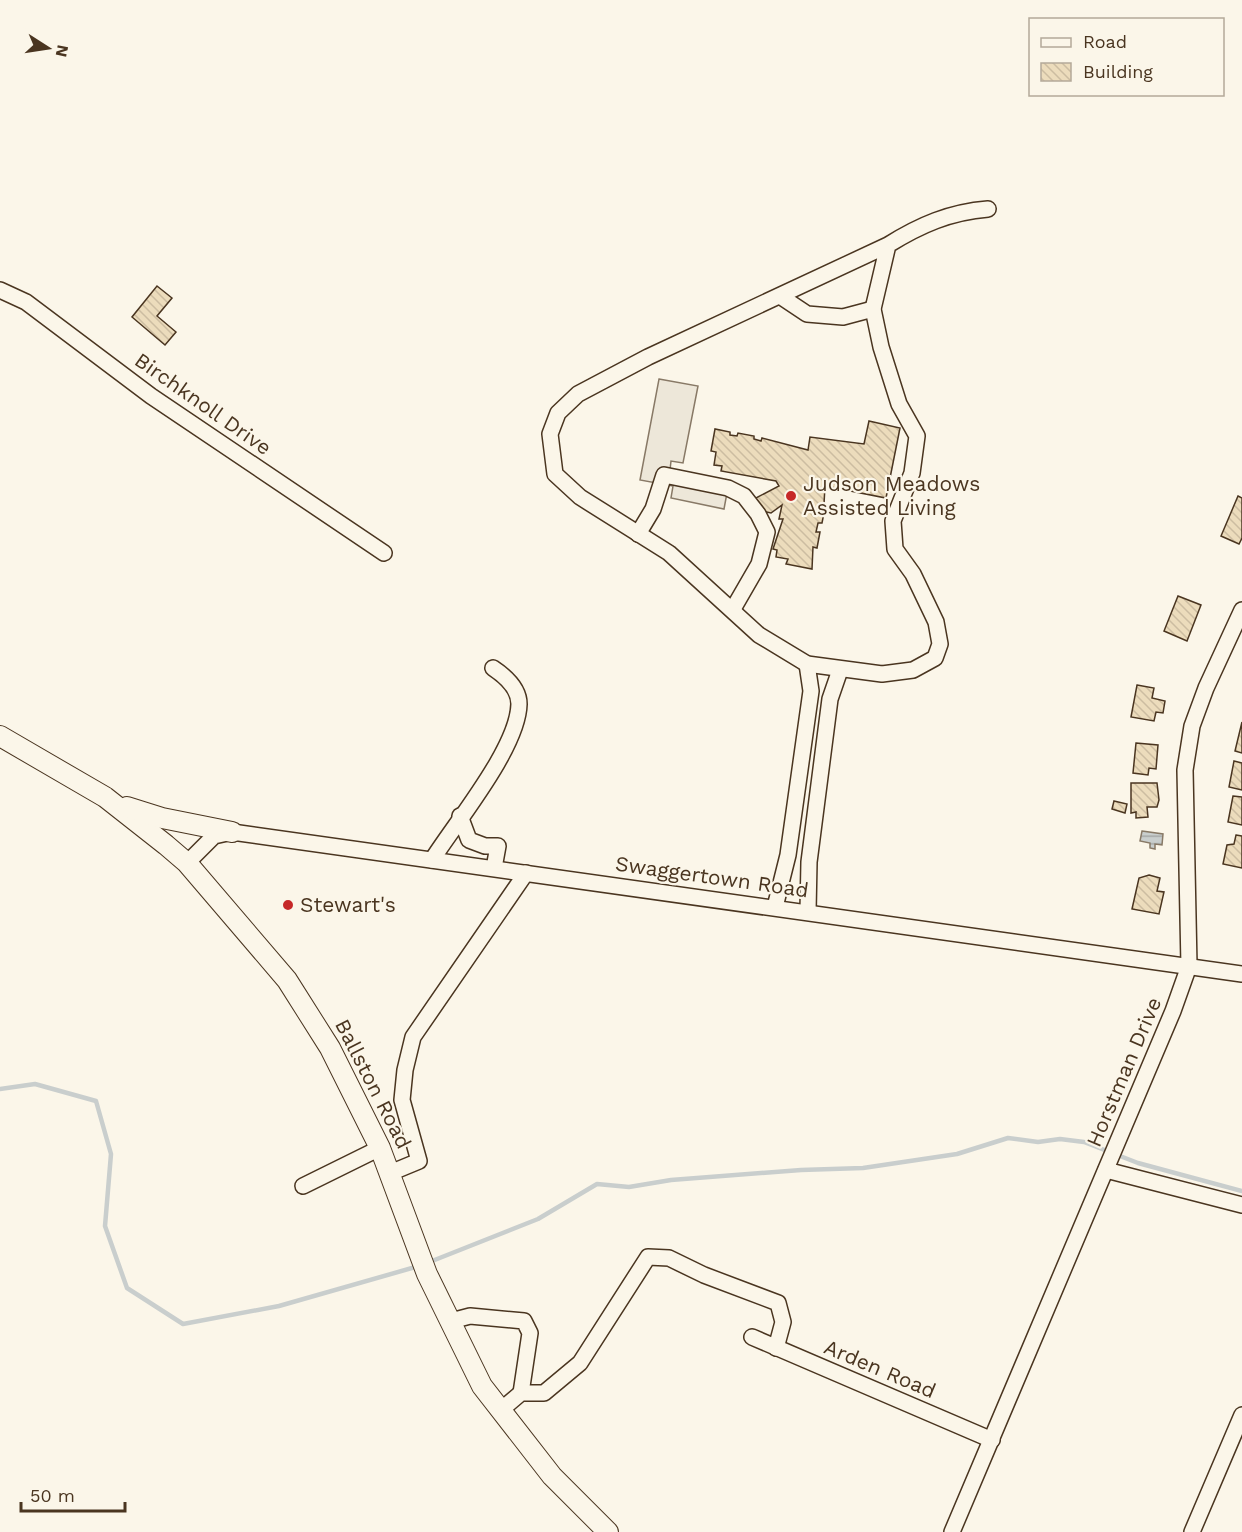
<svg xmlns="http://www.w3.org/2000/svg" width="1242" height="1532" font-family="'Work Sans',sans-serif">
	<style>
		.parking { fill: #ede7d9; stroke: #887966; stroke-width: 1.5 }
		.water { fill: url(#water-rules); stroke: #887966; stroke-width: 1.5 }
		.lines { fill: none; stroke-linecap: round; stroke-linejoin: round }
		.stream { stroke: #c9cecd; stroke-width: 4.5 }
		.building { fill: url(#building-back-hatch); stroke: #4a3520; stroke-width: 1.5 }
		.minor-casing { stroke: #4a3520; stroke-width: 18 }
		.major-casing { stroke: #4a3520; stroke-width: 22 }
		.minor { stroke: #fbf6e9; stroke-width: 15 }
		.major { stroke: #fbf6e9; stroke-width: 20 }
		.poi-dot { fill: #c62828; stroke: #fbf6e9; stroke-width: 2 }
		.labels { text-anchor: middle; stroke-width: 4.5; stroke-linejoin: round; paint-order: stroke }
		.street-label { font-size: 21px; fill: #4a3520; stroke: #fbf6e9 }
		.poi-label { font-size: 21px; fill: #4a3520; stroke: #fbf6e9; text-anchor: start }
	</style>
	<defs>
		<pattern id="water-rules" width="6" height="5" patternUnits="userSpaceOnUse" patternTransform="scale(1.5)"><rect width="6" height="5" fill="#c9cecd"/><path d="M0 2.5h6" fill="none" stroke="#a5a8a6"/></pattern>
		<pattern id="building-back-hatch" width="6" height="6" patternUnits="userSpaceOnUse" patternTransform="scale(1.5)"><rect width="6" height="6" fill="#ecdcbc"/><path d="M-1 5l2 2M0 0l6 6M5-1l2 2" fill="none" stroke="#ccbda1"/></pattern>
	</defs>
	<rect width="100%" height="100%" fill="#fbf6e9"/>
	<path class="parking" d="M659 379 698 386 683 463 671 461 670 470 729 482 724 509 671 498 673 486 640 480Z"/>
	<path class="water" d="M1142 831 1163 834 1162 845 1155 844V849L1150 848V843L1140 841Z"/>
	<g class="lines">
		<g class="stream">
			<path d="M0 1089 35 1084 96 1101 111 1154 105 1226 127 1288 183 1324 279 1306 419 1266"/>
			<path d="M427 1263 538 1219 597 1184 629 1187 671 1180 801 1170 863 1168 957 1154 1008 1138 1038 1142 1060 1139 1084 1142 1138 1163 1242 1191"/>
		</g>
	</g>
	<g class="building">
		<path d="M157 286 172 298 157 316 176 332 165 345 132 317Z"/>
		<path d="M869 421 900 428 886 498 825 486 824 504H822L821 507 825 508 822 523H818L816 532H820L817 548 813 547 812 569 786 564 788 559 776 557 777 550 773 549 783 519H779L782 505 771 513 762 511 752 500 779 486 776 481 721 471 722 466 714 465 716 452 711 451 715 429 730 432V435L737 436 738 433 754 436V439L761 441 762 438 808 450 810 437 864 444Z"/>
		<path d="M1238 496 1242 498V538L1239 544 1221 536Z"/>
		<path d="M1178 596 1201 605 1187 641 1164 631Z"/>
		<path d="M1137 685 1154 688 1152 698 1165 701 1163 713 1156 712 1154 721 1131 717Z"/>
		<path d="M1242 722V753L1235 751Z"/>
		<path d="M1136 743 1158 745 1156 769 1149 768 1148 775 1133 773Z"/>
		<path d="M1234 761 1242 763V790L1229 787Z"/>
		<path d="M1131 783H1157L1159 800 1157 807H1147L1148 817 1136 818V812L1131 813Z"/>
		<path d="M1233 796 1242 797V825L1228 822Z"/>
		<path d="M1114 801 1127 804 1125 813 1112 809Z"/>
		<path d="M1236 835 1242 836V868L1223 864 1227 845 1234 844Z"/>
		<path d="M1149 875 1160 878 1157 891 1164 892 1159 914 1132 909 1139 878Z"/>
	</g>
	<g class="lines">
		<g class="minor-casing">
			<g id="minor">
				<path d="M888 245 648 357 578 394 558 413 550 434 555 474 580 497 669 553 759 635 807 664 882 674 913 670 935 658 940 644 936 622 913 574 895 549 893 521 912 473 917 436 899 404 881 347 873 309 888 245C920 225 950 212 988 209"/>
				<path d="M0 290 26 302 151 396 384 553"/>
				<path d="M780 296 807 314 843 317 873 309"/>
				<path d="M638 534 653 509 664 475 728 488 744 496 758 514 767 532 759 564 733 609"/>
				<path d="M460 816 469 840 485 846H498L494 868"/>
				<path d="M432 860C456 822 518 748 519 704 519 688 505 676 493 668"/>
				<path d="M187 863 214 836 232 832 1242 974"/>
				<path d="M775 907 788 855 811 691 807 664"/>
				<path d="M808 911 809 862 830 699 840 670"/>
				<path d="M1106 1170 1242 1205"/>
				<path d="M390 1173 419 1161 402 1100 405 1070 413 1037 526 873"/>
				<path d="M303 1186 380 1148"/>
				<path d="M451 1321 470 1316 524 1321 530 1333 521 1393"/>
				<path d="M752 1337 992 1440"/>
				<path d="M501 1410 521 1393H544L580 1363 648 1257 669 1258 704 1275 778 1303 783 1322 776 1348"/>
				<path d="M952 1532 1173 1011 1189 966 1185 770 1192 726 1206 688 1242 610"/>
				<path d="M1192 1532 1242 1415"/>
			</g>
		</g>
		<g class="major-casing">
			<g id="major">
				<path d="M0 736 105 797 166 845 187 863 287 980 330 1048 380 1148 427 1274 482 1386 552 1476 608 1532"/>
				<path d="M127 807 162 818 232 832"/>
			</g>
		</g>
		<use href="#minor" class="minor"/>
		<use href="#major" class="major"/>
	</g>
	<g class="poi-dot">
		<circle cx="791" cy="496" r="6"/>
		<circle cx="288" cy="905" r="6"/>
	</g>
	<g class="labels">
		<g class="street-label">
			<text transform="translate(203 404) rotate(35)" y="7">Birchknoll Drive</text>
			<text transform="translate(712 877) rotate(8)" y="7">Swaggertown Road</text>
			<text transform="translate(1124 1072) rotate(-67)" y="7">Horstman Drive</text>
			<text transform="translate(373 1084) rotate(63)" y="7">Ballston Road</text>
			<text transform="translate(880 1369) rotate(23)" y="7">Arden Road</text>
		</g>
		<g class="poi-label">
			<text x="803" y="491">Judson Meadows<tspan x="803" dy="24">Assisted Living</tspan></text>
			<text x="300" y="912">Stewart's</text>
		</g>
	</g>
	<rect x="1029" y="18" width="195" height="78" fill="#fbf6e9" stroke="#b4a999" stroke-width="1.5"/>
	<rect x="1041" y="38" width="30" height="9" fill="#fbf6e9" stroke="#b4a999" stroke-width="1.5"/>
	<text x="1083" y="48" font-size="18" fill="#4a3520">Road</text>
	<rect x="1041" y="63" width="30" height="18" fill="url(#building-back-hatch)" stroke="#b4a999" stroke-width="1.5"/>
	<text x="1083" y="78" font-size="18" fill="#4a3520">Building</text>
	<g transform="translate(48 48) rotate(102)" stroke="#fbf6e9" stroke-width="4.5" paint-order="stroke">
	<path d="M0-4.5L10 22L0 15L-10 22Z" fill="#4a3520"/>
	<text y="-9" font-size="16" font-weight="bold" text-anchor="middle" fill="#4a3520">N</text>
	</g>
	<path d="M21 1502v9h104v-9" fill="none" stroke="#4a3520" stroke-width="3"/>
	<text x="30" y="1502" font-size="18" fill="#4a3520" stroke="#fbf6e9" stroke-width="4.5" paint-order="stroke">50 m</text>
</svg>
